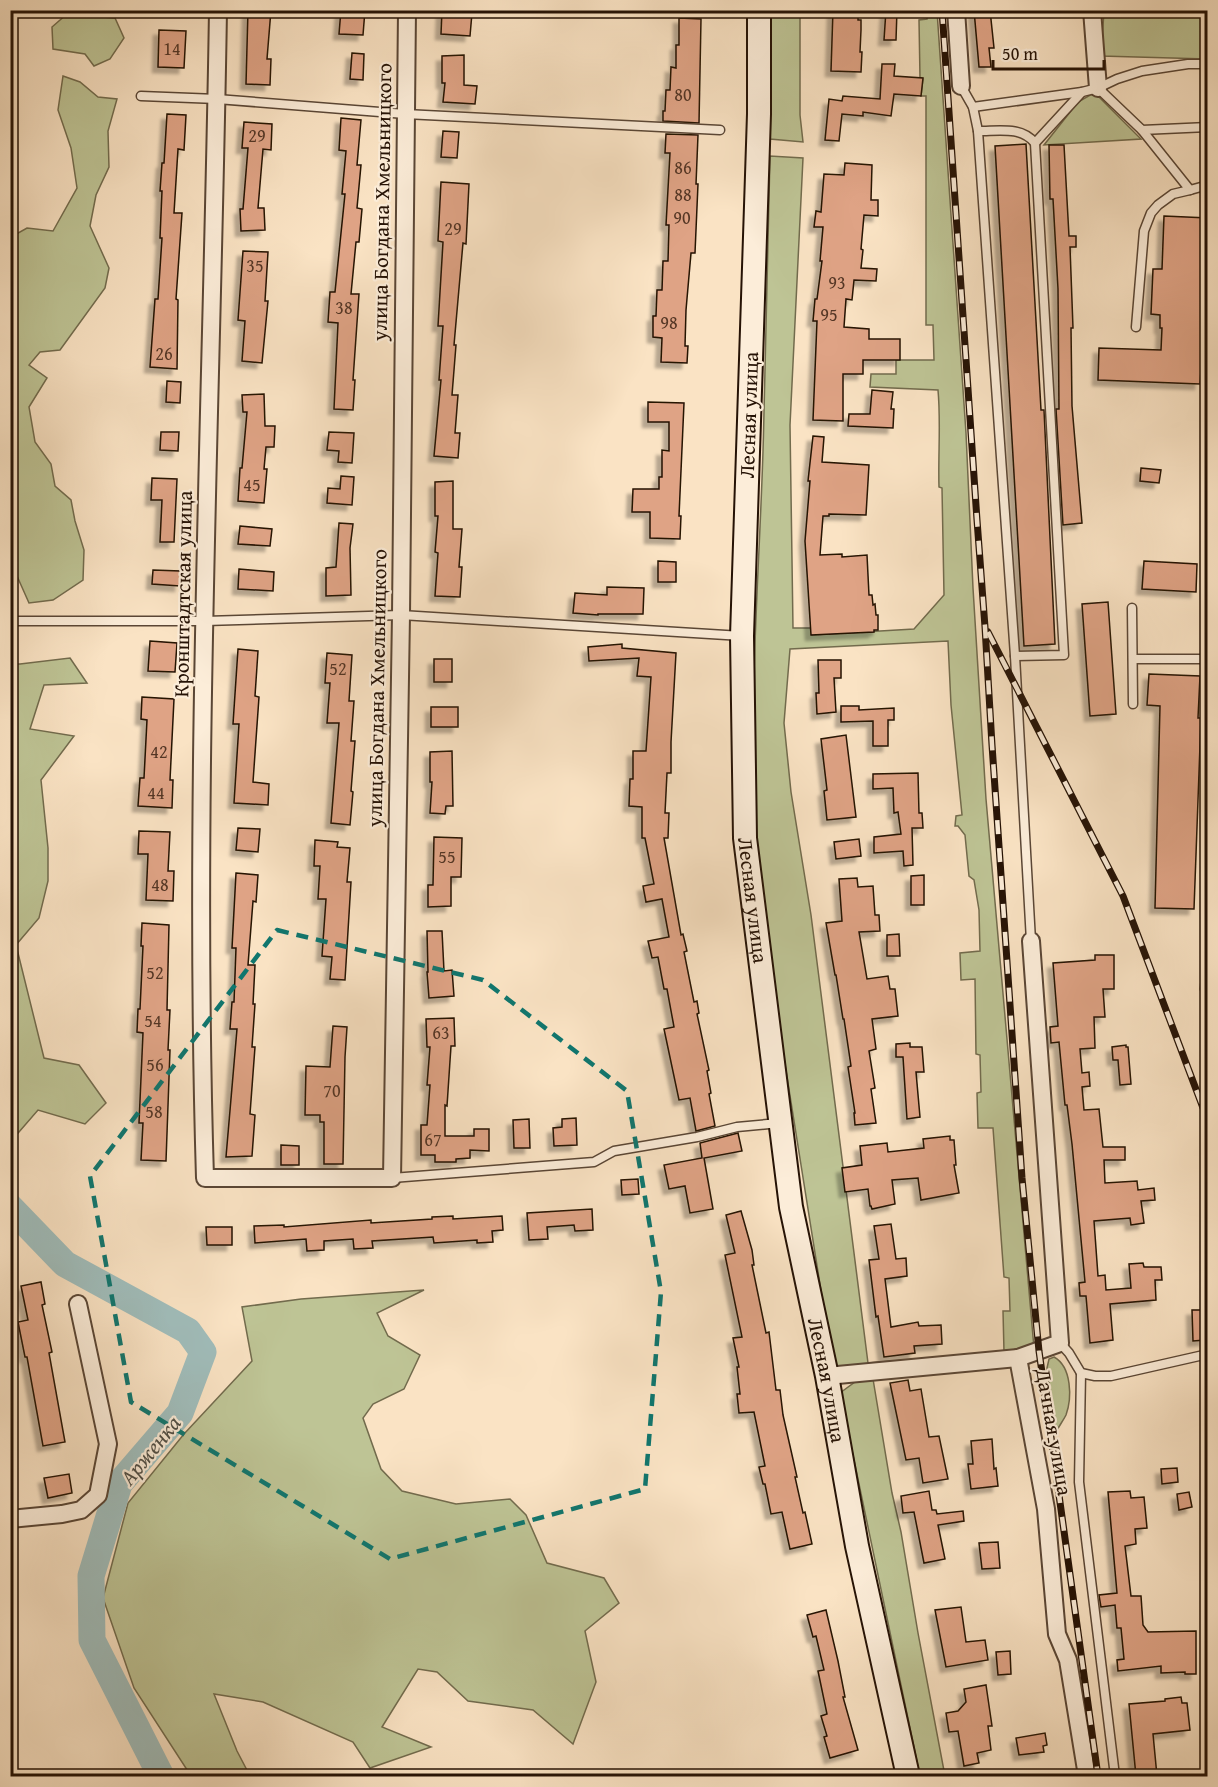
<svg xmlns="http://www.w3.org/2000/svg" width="1218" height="1787" font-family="'Gentium Book Plus',serif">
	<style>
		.green { fill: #bec495; stroke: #726b4d; stroke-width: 1.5; fill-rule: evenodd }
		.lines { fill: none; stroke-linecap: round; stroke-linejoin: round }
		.river { stroke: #a0bdbb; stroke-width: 27 }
		.building { fill: #dfa385; stroke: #251205; stroke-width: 1.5; filter: url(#shadow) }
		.lane-casing { stroke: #5a4635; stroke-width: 11 }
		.street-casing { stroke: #5a4635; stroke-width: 20 }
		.secondary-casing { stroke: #251205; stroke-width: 26 }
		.lane { stroke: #fcedd9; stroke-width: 8 }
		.street { stroke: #fcedd9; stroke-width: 16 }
		.secondary { stroke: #fcedd9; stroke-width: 22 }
		.rail-casing { stroke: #251205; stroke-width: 7 }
		.rail { stroke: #fcedd9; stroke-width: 4.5; stroke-dasharray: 14; stroke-linecap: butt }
		.marked { fill: none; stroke: #0f766e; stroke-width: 4.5; stroke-dasharray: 12 8; stroke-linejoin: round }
		.labels { text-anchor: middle; stroke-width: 4.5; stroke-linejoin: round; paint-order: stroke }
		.number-label { font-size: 18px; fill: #543625 }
		.street-label { font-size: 21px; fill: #251205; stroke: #fcedd9 }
		.water-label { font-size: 22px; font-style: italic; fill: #504e45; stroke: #fcedd9 }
	</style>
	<defs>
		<filter id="shadow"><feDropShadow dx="-5.5" dy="5.5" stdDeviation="1.5" flood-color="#0004"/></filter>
	</defs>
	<rect width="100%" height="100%" fill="#fae3c4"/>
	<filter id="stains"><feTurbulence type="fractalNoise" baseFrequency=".00333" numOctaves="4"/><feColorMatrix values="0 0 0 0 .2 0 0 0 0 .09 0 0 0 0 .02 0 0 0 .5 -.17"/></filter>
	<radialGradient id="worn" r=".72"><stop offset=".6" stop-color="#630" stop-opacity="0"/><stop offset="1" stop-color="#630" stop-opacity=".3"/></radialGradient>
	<g class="green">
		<path d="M771 11H800V115L803 142 770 139Z"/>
		<path d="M927 11H937L966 433 973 588 986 799 1034 1348 1014 1354 840 1371 836 1368 832 1360 781 1039 757 846C747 714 759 583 763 451 766 353 767 255 770 156L803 158 790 425 793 628H811L812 635 914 629 944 595 942 488 939 487C938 455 941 422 938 390L870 387 871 374H896V360H934L933 325H926V96H921L923 79 920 78 919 20 927 19ZM948 641 951 705 962 815 956 816 955 826H958L965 835 969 876 974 880 979 910 980 951 960 953 961 980 975 979 976 1054 980 1055 981 1092 977 1093 978 1128H993L1004 1277 1009 1278 1010 1311H1003L1004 1352 868 1363 811 915 791 792 784 723 790 649Z"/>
		<path d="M1104 11H1207V59L1101 56Z"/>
		<path d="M67 14 115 18 124 38 110 59 94 66 85 54 53 49 52 27Z"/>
		<path d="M63 76 80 82 98 97 117 99 108 131 109 167 96 195 90 226 109 268 105 288 60 350 40 352 29 365 47 378 29 407 35 442 51 464 55 486 71 500 75 521 84 550 83 580 53 600 29 603 13 567 11 566V237L27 228 53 231 77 188 71 148 58 110Z"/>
		<path d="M1092 94H1096L1141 139 1044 145 1078 102Z"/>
		<path d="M70 658 87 683 44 685 30 729 74 736 41 780 48 848V881L39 918 16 945 44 1058 79 1065 106 1103 85 1124 38 1110 12 1140 10 1139 11 664H20Z"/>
		<path d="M424 1290 377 1313 388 1336 420 1355 404 1389 373 1404 363 1418 381 1469 402 1491 456 1504 510 1499 526 1515 547 1563 604 1578 619 1603 585 1631 596 1682 573 1744 533 1710 468 1701 437 1672 418 1669 382 1727 431 1747 370 1768 353 1742 263 1702 214 1694 237 1751 250 1776H191L134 1688 103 1598 128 1503 184 1434 252 1361 242 1307 301 1299Z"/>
		<path d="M1054 1357C1072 1367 1072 1398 1066 1415 1063 1421 1059 1426 1056 1432L1047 1368 1049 1359Z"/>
		<path d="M873 1379 892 1493 901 1532 918 1633 945 1776H920L840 1393 855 1382Z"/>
	</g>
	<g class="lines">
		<path class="river" d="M10 1207 65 1264 188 1331 203 1352 180 1413 119 1484 91 1576 92 1640 161 1776"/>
	</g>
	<g class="building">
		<path d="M248 10H271L267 59H271L270 85 246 84Z"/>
		<path d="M341 10H365L363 35 339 34Z"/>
		<path d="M442 10 472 13 470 36 441 34Z"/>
		<path d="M833 10H858V20H861V30L860 52H862L861 72 831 71Z"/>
		<path d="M886 10H897L896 40H884Z"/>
		<path d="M974 10H990L994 48H989L991 67H979Z"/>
		<path d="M679 18 701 19 699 123 663 121V111H665L666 90H670L671 67 676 68V45H679Z"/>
		<path d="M159 30 186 31 184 68 158 67Z"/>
		<path d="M352 53 364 54 363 80 350 79Z"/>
		<path d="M464 55V85L477 86 475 104 443 102 445 83H442V56Z"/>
		<path d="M882 64H895L894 76 923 78 921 96 894 94 891 116 863 112V116L842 114 839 141 825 140 829 99 842 101 843 96 880 99Z"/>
		<path d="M167 114 186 115 184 150 178 149 174 213H182L176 299 178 300 177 369 150 367 155 299H158L162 238H160L162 191H160L162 163H164Z"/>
		<path d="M341 118 361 120 357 165H361L357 208 362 209 359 242H356L351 294H359L353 380H355L353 410 334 409 338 323 328 322 330 292H335L345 194H342L346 151 339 150Z"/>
		<path d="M244 122 272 124 271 150 263 149 258 208H264L265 230 241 231 240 209H243L248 148H242Z"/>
		<path d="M443 131 459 132 457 158 441 157Z"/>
		<path d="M666 134 698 135 696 184H698L695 253H691L686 310 685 346H688L687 363 661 362 662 338 653 337V316H656L657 290H662L663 261H668L669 225H666L670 153H665Z"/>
		<path d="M1026 144 1041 410H1044L1055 644 1024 646 995 146Z"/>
		<path d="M1049 145H1064L1069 236H1076V247H1070L1073 328H1071L1072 406 1082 523 1063 525 1056 409H1059L1058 289 1053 199H1050Z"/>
		<path d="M845 163 872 165 871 200H878V216L864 215 861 249 863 250 861 268 877 269 876 281 854 280 852 300 846 299 844 327 869 329V339H900V360H863V374H843V421L813 420 817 321H813L815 299H817L822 261H820L823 227H814L816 211 821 212 824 174 844 175Z"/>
		<path d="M441 182 469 184 466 244 463 243 454 345H456L452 395H458L455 433H460L458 458 434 456 441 380H439L443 326H438L443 242 438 241Z"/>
		<path d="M1164 216 1208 218V370H1201L1200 384 1098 380 1099 348 1161 350 1162 328H1160V315L1151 314 1153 269H1162Z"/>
		<path d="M243 251 268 252 265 301H268L262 363 242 361 245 321 238 320Z"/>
		<path d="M167 381 181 382 180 403 166 402Z"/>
		<path d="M872 390 893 392 891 409H894L893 428 848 426 849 414H870Z"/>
		<path d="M264 394 265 426H275L274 447H266L264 469H267L264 503 238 501 240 468H242L247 412H243L242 395Z"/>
		<path d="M648 402 684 403 679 516H681L680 539 650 538V512H632L633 489H659V477H662V450L669 451V422H648Z"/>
		<path d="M161 432H179L178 451 160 450Z"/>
		<path d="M329 432 354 433 352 463 338 462 339 451 327 450Z"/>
		<path d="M813 436 824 437 822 462 869 465 866 515 829 514V516H823L820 555 842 554V557L867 555 869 595H872L873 605 875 604 876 615H878V630H874V632L811 635 805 541 810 481H808Z"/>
		<path d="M1141 468 1161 470 1159 483 1140 481Z"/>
		<path d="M341 476 354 477 352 505 327 503 328 488 340 489Z"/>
		<path d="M152 478 177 479 174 542H160L162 500H151Z"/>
		<path d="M453 481V529H462L459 567H462L460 597 435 596 438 553 435 552 438 516H435V482Z"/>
		<path d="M339 523 353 524 350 548 351 595 326 596V568L336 567Z"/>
		<path d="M240 526 272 529 270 546 238 544Z"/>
		<path d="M658 561 676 562V582H658Z"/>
		<path d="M1144 561 1197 564 1196 592 1142 589Z"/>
		<path d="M239 569 274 572 273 591 238 589Z"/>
		<path d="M153 570 180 571V586L152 584Z"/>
		<path d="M607 587 644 588 643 614H598V615L573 613 575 593 607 595Z"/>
		<path d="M1108 602 1116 714 1090 716 1082 604Z"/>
		<path d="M150 641 177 643 175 672 148 671Z"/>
		<path d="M622 644V648L676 653 671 742V773H667L665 813H669L668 838H664L681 935 683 934 687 951 684 952 694 1002 697 1001 699 1013 697 1014 709 1070 707 1071 711 1093 709 1094 715 1126 696 1131 690 1098 679 1100 664 1029 674 1027 667 989H664L658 957 652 958 648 941 669 937 662 899 646 902 643 886 654 884 645 838H642V807L629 806 630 779H633V751H646L651 677 637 676 639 658 589 661 588 647Z"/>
		<path d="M238 649 258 651 255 696 259 697 253 782 269 784 268 805 234 803 239 724H233Z"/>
		<path d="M327 653 352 655 349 701H354L351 741H355L351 791 353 792 350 825 331 823 339 723H327L330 683H325Z"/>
		<rect x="434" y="659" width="18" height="23"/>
		<path d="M818 660H841V678H834L836 712 817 714 816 693H819Z"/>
		<path d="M1149 674 1200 676 1198 718H1201L1194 909 1155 908 1160 706 1147 705Z"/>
		<path d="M142 697 174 699 170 780H173L172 808 138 806 140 778H144L147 720 141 719Z"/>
		<path d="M841 706H859V710L894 708V720H888V746H873V721L841 722Z"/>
		<rect x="431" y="707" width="27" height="20"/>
		<path d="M846 735 856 817 827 820 824 791 827 790 821 739Z"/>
		<path d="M452 751 453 806H446L445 814 430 813 432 782H430V752Z"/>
		<path d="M918 773 919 813H922L923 828H912L913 865 904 866 903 851 874 853V837L901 834 898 812 894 813 893 788 873 789V774Z"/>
		<path d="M238 828 260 829 258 852 236 850Z"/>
		<path d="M139 831 170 832 168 871H174L173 901 146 900 148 854H138Z"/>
		<path d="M434 837 462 838 461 877H451V906L428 907V885H433Z"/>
		<path d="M859 839 861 856 836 859 834 842Z"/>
		<path d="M315 840 338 842 337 847 350 848 347 882H351L345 980 330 979 332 957 322 956 326 899H318L320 866H314Z"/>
		<path d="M236 873 258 875 256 902 253 901 248 965H255L253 1004H255L252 1047H255L250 1114 255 1115 252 1156 226 1157 237 1029H230L232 1002H234L236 948H232Z"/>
		<path d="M924 875V905H911V876Z"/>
		<path d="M857 878 858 887 873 886 875 915H879L880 931 859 932 867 979 888 976 890 989H895L898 1016 872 1019 876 1049 869 1051 875 1088 871 1089 876 1123 855 1125 854 1113H855L848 1067 851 1066 844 1019H843L836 975H835L826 923 842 921 839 879Z"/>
		<path d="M142 923 169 925 167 1010H170L168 1050H170L166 1161 141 1160 143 1123H139L143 1033 137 1032 138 1009H140L143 946H141Z"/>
		<path d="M427 931H442L444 971 452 970 454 996 429 998 427 972H428Z"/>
		<path d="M899 934 900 956H887V935Z"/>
		<path d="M1095 955H1114V989H1103L1105 1017H1094L1095 1048 1080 1049 1082 1073 1089 1072 1090 1086 1082 1087 1084 1110 1099 1109 1103 1147H1125V1160H1104L1105 1183 1137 1181 1138 1190 1154 1188 1155 1200 1141 1201 1144 1223 1131 1225 1130 1218 1094 1221 1098 1276 1105 1275 1106 1290 1131 1288 1129 1264 1143 1263 1144 1267H1161L1162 1280H1155L1156 1300 1110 1304 1113 1340 1090 1343 1086 1296H1080L1079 1283 1085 1282 1072 1144 1067 1105H1065L1059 1042 1051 1043 1050 1027 1058 1026 1053 963 1095 960Z"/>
		<path d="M454 1018 455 1046H451L447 1106 445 1105V1136H474V1129H489V1151L470 1150V1158L456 1159V1162H435V1155H421V1125H427L430 1085H427L430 1047H427L426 1019Z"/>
		<path d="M333 1026 347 1027 345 1057 343 1164H324V1122H320V1115H305L306 1066 330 1067Z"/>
		<path d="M910 1043V1047H922L924 1072H916L920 1117 907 1119 903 1057H896V1044Z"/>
		<path d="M1126 1045V1047H1128L1131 1084 1120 1085 1118 1060H1113L1112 1047Z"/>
		<path d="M576 1118 577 1145 554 1146 553 1128 562 1127V1119Z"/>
		<path d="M529 1119 530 1148H514L513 1120Z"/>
		<path d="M738 1133 742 1151 704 1158 713 1209 690 1213 685 1186 669 1189 664 1165 702 1158 700 1143Z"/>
		<path d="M950 1136V1140H954L956 1165H954L959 1193 921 1200 918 1178 892 1180 895 1204 872 1209 871 1206H870L868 1189 845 1192 842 1168 862 1165 860 1146 887 1143 888 1152 924 1148 923 1139Z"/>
		<path d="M281 1145 299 1146V1165H281Z"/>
		<path d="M638 1179 639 1194 622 1195 621 1180Z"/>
		<path d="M592 1209 593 1230 575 1231 574 1225 547 1227 548 1239 529 1240 527 1213Z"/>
		<path d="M741 1211 752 1250 754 1265H752L766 1333 769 1332 776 1390H780L783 1415 797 1477H795L803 1513 805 1512 812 1544 790 1549 782 1512 771 1514 765 1484H763L759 1467 765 1466 754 1412 739 1413 737 1394H740L737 1367H739L733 1338 742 1337 725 1255 735 1253 726 1215Z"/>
		<path d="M453 1216V1219L502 1216 503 1230 492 1231 493 1242 477 1243V1240L434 1243 433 1237 372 1241 373 1248 354 1249 353 1239 324 1241V1250L307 1251 306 1239 255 1243 254 1226 284 1225V1227L371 1220V1223L432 1219V1217Z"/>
		<path d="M891 1224 896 1259 906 1258 907 1276 885 1279 891 1327 918 1322 919 1326 941 1325 942 1344 914 1346 915 1353 884 1357 878 1316 876 1317 869 1260 879 1259 874 1226Z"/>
		<path d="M206 1227H232V1245H207Z"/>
		<path d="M41 1282 45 1304 42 1305 52 1352 49 1353 65 1442 43 1446 27 1357H25L18 1322 28 1320 21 1286Z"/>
		<path d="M1192 1310H1208V1322H1204L1205 1340 1193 1341Z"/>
		<path d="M908 1380 910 1391 921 1389 929 1437 939 1436 948 1479 923 1483 919 1458 906 1460 890 1383Z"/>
		<path d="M992 1439 994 1469 996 1468 998 1486 971 1489 968 1464H973L971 1441Z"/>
		<path d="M1177 1468 1178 1482 1162 1484 1161 1469Z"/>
		<path d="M69 1474 72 1493 48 1498 44 1478Z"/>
		<path d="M929 1491 932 1510H936L937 1514 963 1511 964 1521 938 1525 945 1559 924 1563 914 1512 903 1513 901 1496Z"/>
		<path d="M1130 1491 1131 1498 1144 1497 1147 1528 1135 1529 1136 1544 1125 1546 1131 1596H1141L1143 1625 1148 1632 1196 1631V1674H1185V1672L1161 1673V1666L1118 1671 1117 1660 1124 1659 1121 1628H1117L1115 1605 1101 1607 1099 1595 1117 1593 1108 1492Z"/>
		<path d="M1189 1492 1192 1507 1179 1510 1177 1494Z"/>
		<path d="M998 1542 1000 1568 982 1569 979 1543Z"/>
		<path d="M961 1607 966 1642 985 1640 988 1660 946 1667 935 1610Z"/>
		<path d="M826 1610 838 1661 845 1697H843L858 1750 830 1758 824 1737 827 1736 821 1716 827 1714 818 1671 824 1670 816 1636 813 1637 807 1615Z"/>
		<path d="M1010 1651 1011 1674 998 1675 996 1652Z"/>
		<path d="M986 1685 992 1726H988L991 1750 977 1753 979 1763 964 1766 958 1731 949 1732 946 1713 958 1711 966 1702 964 1689Z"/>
		<path d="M1181 1697 1182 1703H1187L1190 1730 1153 1734 1157 1776H1136L1129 1704 1165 1701V1699Z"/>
		<path d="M1045 1733 1047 1745 1043 1746 1044 1752 1019 1755 1016 1738Z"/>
	</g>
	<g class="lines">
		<g class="lane-casing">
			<g id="lane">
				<path d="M961 86 973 107 978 131C999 131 1021 126 1035 143L1082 92 1098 88 1117 79 1142 71 1188 64H1208"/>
				<path d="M1098 88 1142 130 1208 127"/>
				<path d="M141 96 217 99 405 114 720 130"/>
				<path d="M973 107 1082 92"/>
				<path d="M978 131 1015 656 1064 655 1035 143"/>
				<path d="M1190 190 1208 185"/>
				<path d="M1136 327 1144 231 1151 213 1158 205 1173 194 1190 190 1142 130"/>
				<path d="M1132 608 1133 704"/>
				<path d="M10 621H205L401 615 742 636"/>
				<path d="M1015 656 1031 941"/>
				<path d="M1133 659H1208"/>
				<path d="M1208 953 1205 989 1208 1001"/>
				<path d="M392 1178 594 1162 614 1151 697 1137 737 1127 779 1123"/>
				<path d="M1060 1343 1069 1353 1081 1373 1095 1376H1111L1208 1354"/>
				<path d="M1081 1373 1079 1482 1115 1776"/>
			</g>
		</g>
		<g class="street-casing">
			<g id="street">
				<path d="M218 10C212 399 193 789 205 1178H392L401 615 407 10"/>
				<path d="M956 10 961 86"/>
				<path d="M1092 10 1098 88"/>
				<path d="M1031 941 1060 1343 1018 1358 1046 1509 1057 1634 1068 1660 1087 1776"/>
				<path d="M827 1376 1018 1358"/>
				<path d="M10 1519 62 1514 81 1510 98 1495 108 1444 78 1304"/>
			</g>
		</g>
		<g class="secondary-casing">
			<g id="secondary">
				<path id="s1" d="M759 10V114L742 636 745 838 791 1207 827 1376 857 1546 908 1776"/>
			</g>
		</g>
		<use href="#lane" class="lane"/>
		<use href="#street" class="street"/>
		<use href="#secondary" class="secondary"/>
		<g class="rail-casing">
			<g id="rail">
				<path d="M942 10 977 520 985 627 992 745 1022 1178 1039 1351 1098 1776"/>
				<path d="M988 632 1123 896 1208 1121"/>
			</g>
		</g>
		<use href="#rail" class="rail"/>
	</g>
	<path class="marked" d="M277 930 483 980 627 1091 661 1292 645 1489 390 1559 131 1402 90 1176Z"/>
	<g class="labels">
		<g class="number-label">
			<text x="172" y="55">14</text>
			<text x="683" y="101">80</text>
			<text x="257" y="142">29</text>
			<text x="683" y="174">86</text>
			<text x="683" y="201">88</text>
			<text x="682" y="224">90</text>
			<text x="453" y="235">29</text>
			<text x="255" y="272">35</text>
			<text x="837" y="289">93</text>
			<text x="344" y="314">38</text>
			<text x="829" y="321">95</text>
			<text x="669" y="329">98</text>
			<text x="164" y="360">26</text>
			<text x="252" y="491">45</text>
			<text x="338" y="675">52</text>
			<text x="159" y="758">42</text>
			<text x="156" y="799">44</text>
			<text x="447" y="863">55</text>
			<text x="160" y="891">48</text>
			<text x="155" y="979">52</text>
			<text x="153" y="1027">54</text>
			<text x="441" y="1039">63</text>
			<text x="155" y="1071">56</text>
			<text x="332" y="1097">70</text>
			<text x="154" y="1118">58</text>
			<text x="433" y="1146">67</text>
		</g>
		<g class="street-label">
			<text transform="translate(382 202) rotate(-89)" y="7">улица Богдана Хмельницкого</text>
			<text transform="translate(749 415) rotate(-88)" y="7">Лесная улица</text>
			<text transform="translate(183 594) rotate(-89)" y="7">Кронштадтская улица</text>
			<text transform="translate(377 688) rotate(-89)" y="7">улица Богдана Хмельницкого</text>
			<text dy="7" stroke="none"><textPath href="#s1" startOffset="891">Лесная улица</textPath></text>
			<text dy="7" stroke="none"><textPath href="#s1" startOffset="1377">Лесная улица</textPath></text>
			<text transform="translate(1054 1432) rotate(80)" y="7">Дачная улица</text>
		</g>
		<g class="water-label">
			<text transform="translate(150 1450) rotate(-51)" y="8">Арженка</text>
		</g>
	</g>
	<rect width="1218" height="1787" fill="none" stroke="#fae3c4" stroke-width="36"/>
	<rect x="12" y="12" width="1194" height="1763" fill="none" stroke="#251205" stroke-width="3"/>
	<rect x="18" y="18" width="1182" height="1751" fill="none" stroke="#251205" stroke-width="1.5"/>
	<path d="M993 60v9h111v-9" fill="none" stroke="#251205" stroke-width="3"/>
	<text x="1002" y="60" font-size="18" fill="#251205" stroke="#fcedd9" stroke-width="4.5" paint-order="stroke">50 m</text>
	<rect width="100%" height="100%" filter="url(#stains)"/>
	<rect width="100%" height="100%" fill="url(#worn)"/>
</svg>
